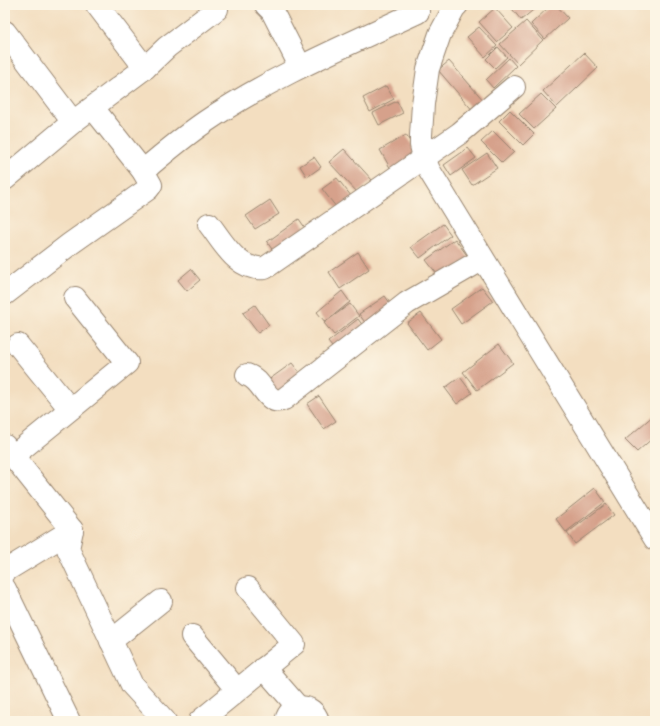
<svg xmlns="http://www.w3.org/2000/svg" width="660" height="726" font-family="Kalam,sans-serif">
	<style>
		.building { fill: #d6a18b }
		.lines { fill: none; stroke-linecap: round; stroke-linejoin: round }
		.minor-casing { stroke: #97846f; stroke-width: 24 }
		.minor { stroke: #fff; stroke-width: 22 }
	</style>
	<rect width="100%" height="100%" fill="#fcf5e5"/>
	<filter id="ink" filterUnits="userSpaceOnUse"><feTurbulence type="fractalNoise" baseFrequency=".025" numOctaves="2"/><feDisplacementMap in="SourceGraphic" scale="8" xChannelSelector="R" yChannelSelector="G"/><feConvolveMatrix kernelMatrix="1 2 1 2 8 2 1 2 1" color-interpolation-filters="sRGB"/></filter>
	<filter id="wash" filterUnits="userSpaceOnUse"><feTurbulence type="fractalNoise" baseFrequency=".012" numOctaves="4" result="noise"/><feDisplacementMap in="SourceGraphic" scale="16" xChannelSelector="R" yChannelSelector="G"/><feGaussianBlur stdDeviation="0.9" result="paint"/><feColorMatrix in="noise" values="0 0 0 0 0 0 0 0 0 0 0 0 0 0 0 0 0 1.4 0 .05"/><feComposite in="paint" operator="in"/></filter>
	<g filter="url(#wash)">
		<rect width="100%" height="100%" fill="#f3dec0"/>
		<g id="blocks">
			<g class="building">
				<path d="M509 5H537L538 6 521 20Z"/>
				<path d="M551 5H556L568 18 545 39 531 24Z"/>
				<path d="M495 8 513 28 497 42 479 22Z"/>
				<path d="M526 21 543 40 518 64 500 44Z"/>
				<path d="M479 27 497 46 485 57 467 37Z"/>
				<path d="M498 47 507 57 495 68 486 59Z"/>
				<path d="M584 53 598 68 557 107 543 91Z"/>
				<path d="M509 58 516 66 493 88 486 80Z"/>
				<path d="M449 61 485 102 474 112 438 70Z"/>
				<path d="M386 86 394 99 370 112 363 98Z"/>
				<path d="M541 94 556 109 534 129 519 114Z"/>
				<path d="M397 101 403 113 379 125 373 113Z"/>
				<path d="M510 110 534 134 523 145 499 121Z"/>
				<path d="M493 131 514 152 502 163 481 142Z"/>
				<path d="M406 135 419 157 393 173 380 150Z"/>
				<path d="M468 148 476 158 451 176 444 165Z"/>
				<path d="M344 149 372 180 358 193 329 162Z"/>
				<path d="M487 153 497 168 472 185 462 170Z"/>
				<path d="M314 157 321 167 307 177 300 166Z"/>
				<path d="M337 178 355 201 340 212 322 189Z"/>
				<path d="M270 200 279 214 255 229 246 216Z"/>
				<path d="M299 219 308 232 276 255 267 242Z"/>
				<path d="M443 224 451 235 420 258 411 247Z"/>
				<path d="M455 239 469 258 441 279 426 260Z"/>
				<path d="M358 252 369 269 340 289 329 272Z"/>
				<path d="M191 269 200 280 187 291 178 280Z"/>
				<path d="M482 287 493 301 461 324 451 309Z"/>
				<path d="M342 291 350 302 325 322 317 312Z"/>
				<path d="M385 296 395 310 369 328 359 314Z"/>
				<path d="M350 304 359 316 334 335 324 323Z"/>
				<path d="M255 305 269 325 258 333 243 313Z"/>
				<path d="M421 313 441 339 427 350 407 323Z"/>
				<path d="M358 319 366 330 336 352 328 342Z"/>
				<path d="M499 344 513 363 477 390 463 372Z"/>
				<path d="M292 363 303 377 277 396 267 381Z"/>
				<path d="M460 377 472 393 457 404 445 388Z"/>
				<path d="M319 396 336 421 324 429 307 404Z"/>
				<path d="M655 414V436L637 452 625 440Z"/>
				<path d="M595 488 605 502 566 532 556 519Z"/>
				<path d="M606 504 614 515 575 544 567 533Z"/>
			</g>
		</g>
	</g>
	<g filter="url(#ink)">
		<use href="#blocks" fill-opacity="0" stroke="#97846f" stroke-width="1"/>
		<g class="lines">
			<g class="minor-casing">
				<g id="minor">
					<path d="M97 5 145 68"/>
					<path d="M266 5 272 11 300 66"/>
					<path d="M457 5 454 8 440 34 428 69 423 104 421 135V145L424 158 429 170 655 539"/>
					<path d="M5 32 73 122"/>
					<path d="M143 171C163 154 183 137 205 122 271 77 345 46 418 12"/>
					<path d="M5 179 73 122 145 68 167 47 217 9"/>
					<path d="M209 224C223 242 238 272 265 268L460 133 514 87"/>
					<path d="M5 294 70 244 148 189 151 185 143 171 93 108"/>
					<path d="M18 345 70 409"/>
					<path d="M247 375C264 380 266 407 284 399L407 303 483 259"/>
					<path d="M5 446 72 530 68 549 132 685 165 721"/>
					<path d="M13 456 127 363 75 298"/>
					<path d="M5 571 72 530"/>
					<path d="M5 589 69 721"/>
					<path d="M192 636 237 690"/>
					<path d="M111 641 161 601"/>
					<path d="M264 668 298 707"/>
					<path d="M200 721 294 644 248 588"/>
					<path d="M286 721C290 702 313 703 318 721"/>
				</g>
			</g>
			<use href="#minor" class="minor"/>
		</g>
	</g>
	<rect width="660" height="726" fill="none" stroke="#fcf5e5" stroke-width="20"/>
</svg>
